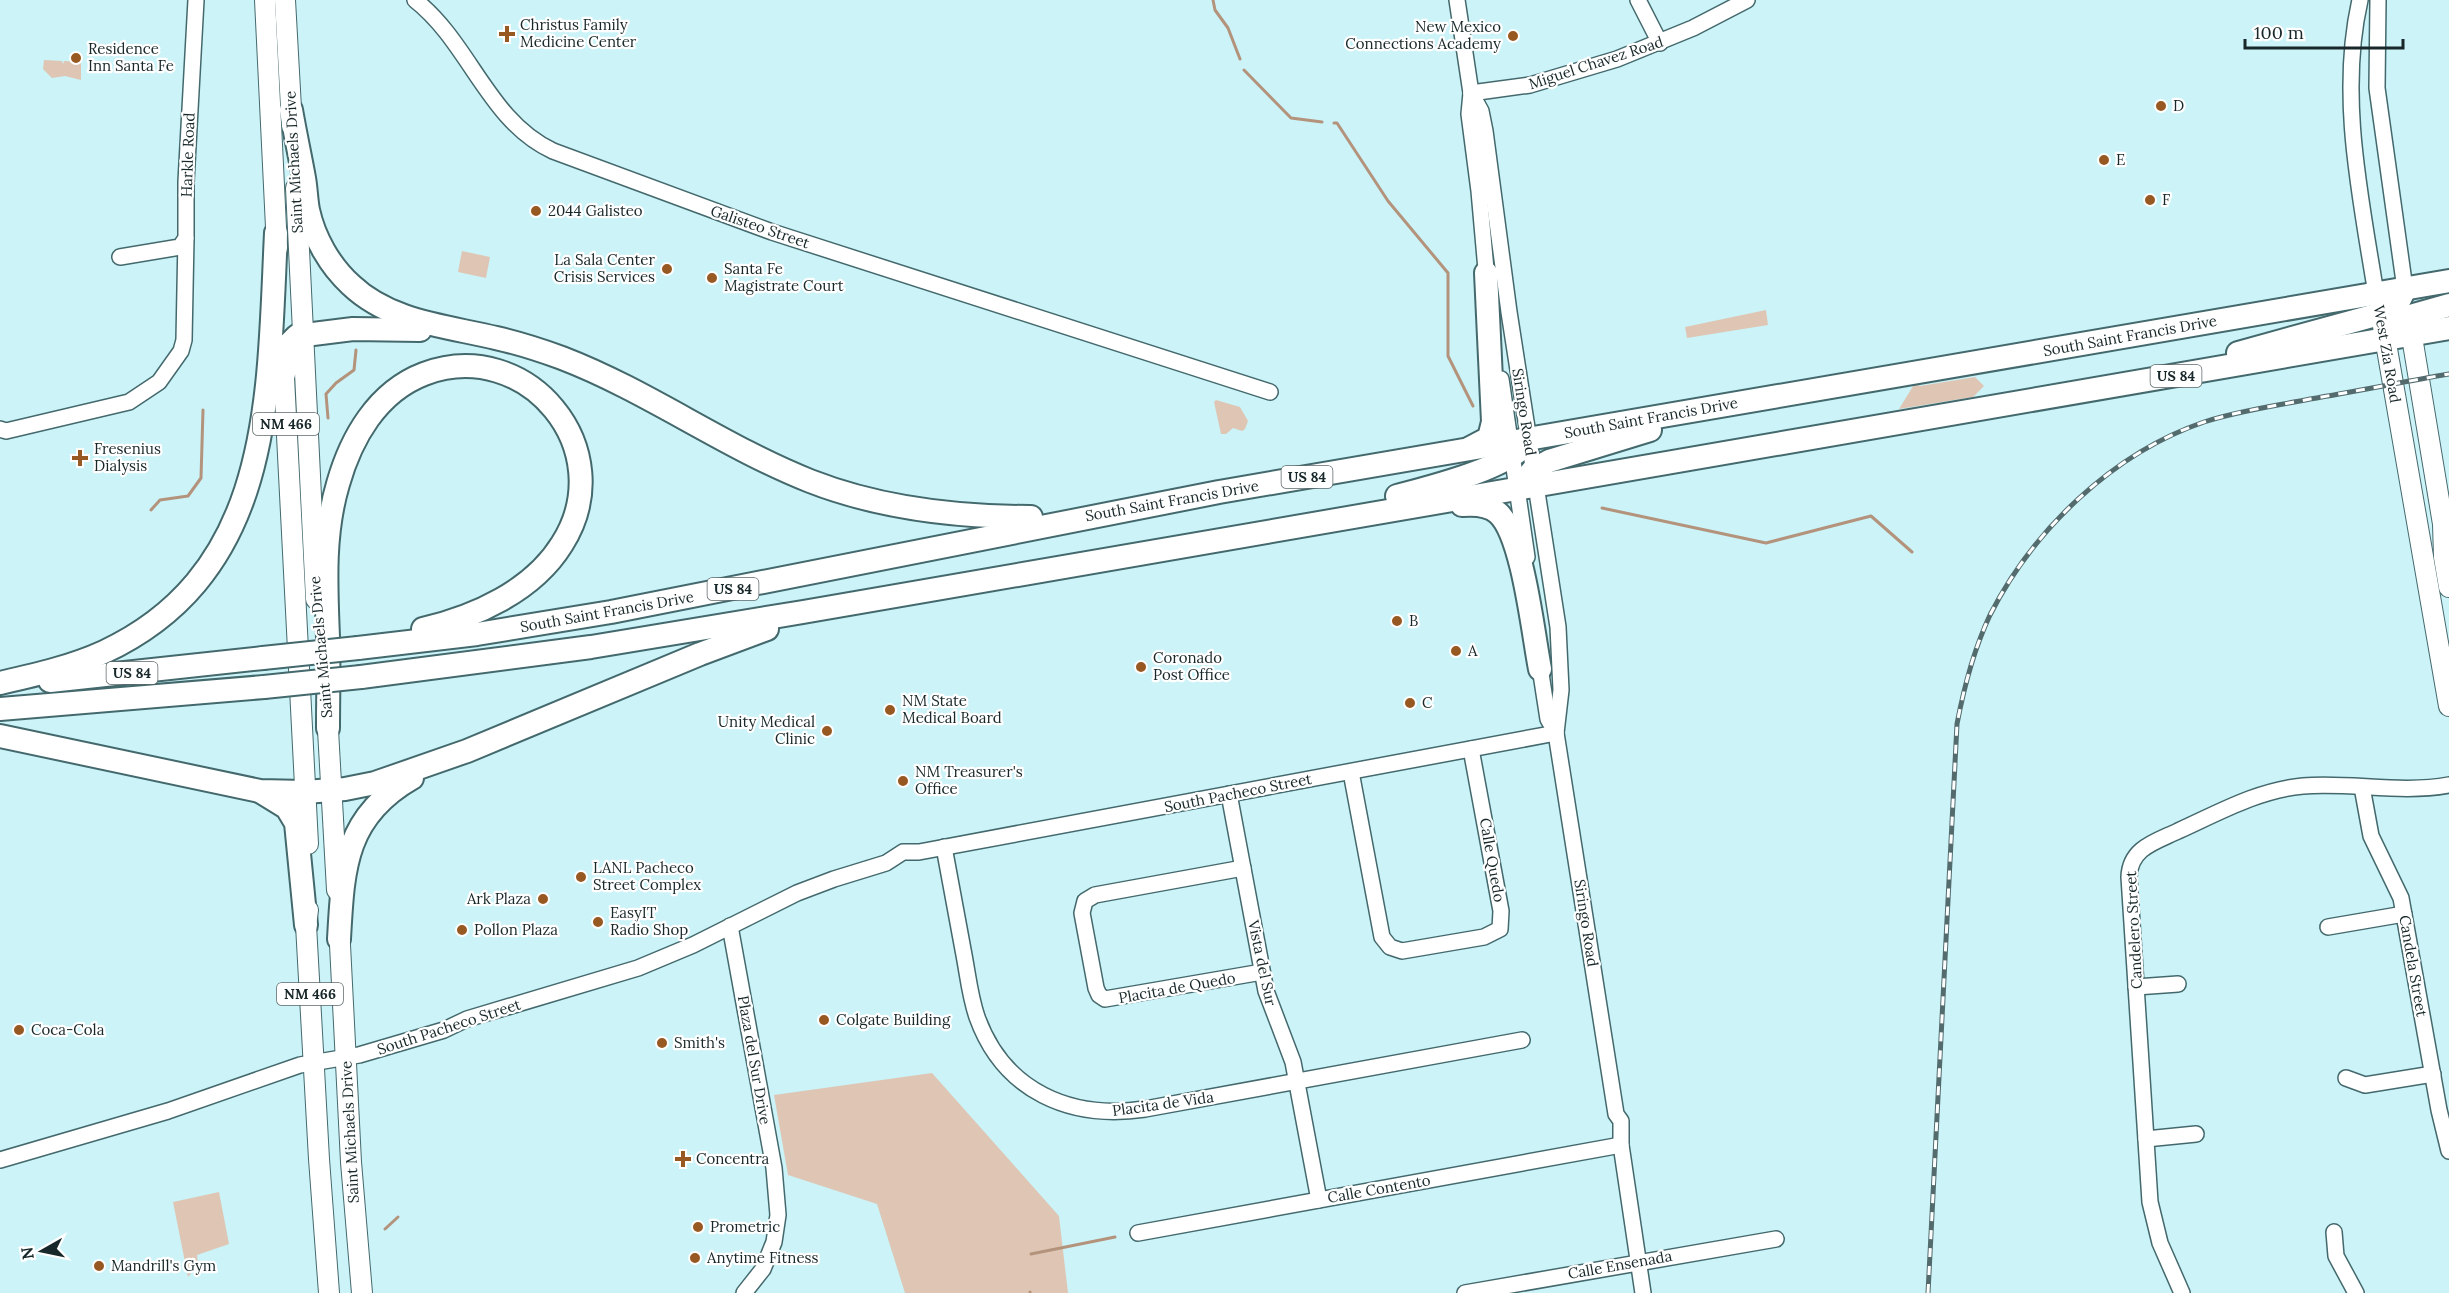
<svg xmlns="http://www.w3.org/2000/svg" width="2449" height="1293" font-family="Lora,serif">
	<style>
		.green { fill: #dfc6b4 }
		.lines { fill: none; stroke-linecap: round; stroke-linejoin: round }
		.stream { stroke: #b4937c; stroke-width: 3 }
		.minor-casing { stroke: #44696d; stroke-width: 18 }
		.major-casing { stroke: #44696d; stroke-width: 22 }
		.highway-casing { stroke: #44696d; stroke-width: 26 }
		.minor { stroke: #fff; stroke-width: 15 }
		.major { stroke: #fff; stroke-width: 20 }
		.highway { stroke: #fff; stroke-width: 22 }
		.rail-casing { stroke: #546b6e; stroke-width: 5 }
		.rail { stroke: #fff; stroke-width: 3; stroke-dasharray: 9; stroke-linecap: butt }
		.highway-bridge-casing { stroke: #44696d; stroke-width: 26; stroke-linecap: butt }
		.highway-bridge { stroke: #fff; stroke-width: 22 }
		.poi-dot { fill: #985821; stroke: #fff; stroke-width: 2 }
		.labels { text-anchor: middle; stroke-width: 4.5; stroke-linejoin: round; paint-order: stroke }
		.shield { fill: #fff; stroke: #5d6869; stroke-width: 1.5 }
		.shield-label { font-size: 14px; font-weight: bold; fill: #182729 }
		.poi-label { font-size: 15px; fill: #182729; stroke: #fff; text-anchor: start }
		.street-label { font-size: 15px; fill: #182729; stroke: #fff }
	</style>
	<rect width="100%" height="100%" fill="#cbf3f8"/>
	<g class="green">
		<path d="M44 60 62 61 63 64 64 61 81 62V80L65 76 52 78 43 69Z"/>
		<path d="M462 251 490 257 486 278 458 272Z"/>
		<path d="M1766 310 1768 325 1687 338 1685 327Z"/>
		<path d="M1975 377 1984 386 1973 397 1899 409 1915 383 1920 386Z"/>
		<path d="M1216 400 1240 407 1248 421 1245 429 1242 431 1233 428 1226 434H1221L1214 402Z"/>
		<path d="M932 1073 1059 1216 1068 1293H905L877 1204 788 1175 774 1095Z"/>
		<path d="M219 1192 229 1244 197 1255 198 1264 188 1277 173 1202Z"/>
	</g>
	<g class="lines">
		<g class="stream">
			<path d="M1213 0 1215 10 1228 28 1240 59"/>
			<path d="M1244 70 1291 118 1322 122"/>
			<path d="M1334 123H1337L1388 201 1448 273V356L1473 406"/>
			<path d="M328 418 326 394 336 383 354 370 356 350"/>
			<path d="M1602 508 1766 543 1871 516 1912 552"/>
			<path d="M151 510 160 500 188 496 201 478 203 410"/>
			<path d="M385 1229 398 1217"/>
			<path d="M1031 1254 1115 1237"/>
			<path d="M1030 1292V1293"/>
		</g>
		<g class="minor-casing">
			<g id="minor">
				<path d="M415 0C470 43 488 121 553 151L772 232 1270 392"/>
				<path d="M1457 0 1471 93 1469 114 1479 191 1487 281"/>
				<path d="M1638 0 1660 43"/>
				<path d="M2360 0C2338 96 2361 199 2376 294"/>
				<path d="M2378 0 2377 88 2405 289"/>
				<path d="M1471 93 1481 111 1485 131 1509 312 1558 627 1561 690 1556 733 1616 1114 1621 1121V1145L1643 1293"/>
				<path d="M1471 93 1530 85 1617 59 1693 28 1747 0"/>
				<path d="M120 257 180 247 186 238V182L196 0"/>
				<path d="M1501 379 1527 557"/>
				<path d="M0 429 6 431 129 402 159 382 181 351 184 340 186 238"/>
				<path d="M1539 661 1548 719 1556 733"/>
				<path d="M1351 772 1382 937 1390 947 1402 951 1484 937 1500 929 1501 911 1471 749"/>
				<path d="M2362 787 2371 836 2401 898 2439 1110 2449 1151"/>
				<path d="M1229 794 1266 991 1293 1062 1319 1200"/>
				<path d="M944 847C951 883 957 919 964 955 968 976 970 997 977 1017 1004 1092 1071 1120 1145 1109L1522 1040"/>
				<path d="M1243 868 1095 895 1085 901 1082 913 1096 988 1099 995 1105 999 1262 972"/>
				<path d="M730 926 774 1168 778 1215 774 1242 763 1269 744 1293"/>
				<path d="M2328 927 2404 914"/>
				<path d="M2136 987 2178 984"/>
				<path d="M2346 1078 2365 1085 2433 1074"/>
				<path d="M2146 1139 2196 1134"/>
				<path d="M0 1160 168 1111 300 1065 359 1055 444 1030 467 1019 638 968 693 945 797 893 834 879 886 863 903 852H919L1556 733"/>
				<path d="M2334 1232 2336 1256 2356 1293"/>
				<path d="M1138 1233 1621 1145"/>
				<path d="M1465 1293 1776 1239"/>
				<path d="M2182 1293 2160 1243 2150 1202 2129 877C2130 848 2155 842 2178 831 2218 813 2258 790 2303 786 2352 782 2400 794 2449 785"/>
			</g>
		</g>
		<g class="major-casing">
			<g id="major">
				<path d="M265 0 277 248"/>
				<path d="M285 0 292 126"/>
				<path d="M296 188 316 599"/>
				<path d="M2409 319 2443 524 2444 557 2449 587"/>
				<path d="M2383 326 2449 706"/>
				<path d="M283 358 308 844"/>
				<path d="M327 712 337 890"/>
				<path d="M308 910 306 925 319 1159 329 1293"/>
				<path d="M339 925 351 1162 362 1293"/>
			</g>
		</g>
		<g class="highway-casing">
			<g id="highway">
				<path d="M291 110C295 133 300 156 304 178 306 189 306 200 308 210 314 238 330 266 351 285 390 322 446 326 496 338 518 343 540 350 562 358 648 391 724 447 810 481 879 508 957 517 1031 517"/>
				<path d="M2385 340 2403 318 2449 305"/>
				<path d="M2238 353 2376 315 2400 299 2405 289"/>
				<path d="M284 374 288 345 297 336 353 329 420 330"/>
				<path d="M1470 448 1489 438 1493 422 1486 273"/>
				<path d="M1517 489 1533 470 1549 461 1650 430"/>
				<path d="M1397 496C1427 488 1515 467 1528 440"/>
				<path d="M1462 505C1474 504 1488 504 1498 513 1523 535 1533 634 1540 669"/>
				<path d="M358 648 477 634 611 612 1219 492 2449 281"/>
				<path d="M361 677 591 647 803 612 2449 328"/>
				<path d="M50 681 263 658"/>
				<path d="M0 683C35 675 71 667 104 652 275 572 268 394 276 233"/>
				<path d="M0 709 264 687"/>
				<path d="M328 728C328 698 329 667 328 637 326 586 323 534 338 484 351 438 377 392 424 374 527 335 622 450 562 544 533 591 475 617 423 629"/>
				<path d="M0 736 260 791 305 792 345 789 375 783 467 751 700 654 767 629"/>
				<path d="M261 792 287 808 296 823 306 925"/>
				<path d="M339 939C343 869 344 817 412 778"/>
			</g>
		</g>
		<use href="#minor" class="minor"/>
		<use href="#major" class="major"/>
		<use href="#highway" class="highway"/>
		<g class="rail-casing">
			<path id="rail" d="M1928 1293 1957 724C1964 687 1974 649 1990 615 2033 530 2113 453 2204 422 2238 411 2275 406 2310 399 2357 391 2403 382 2449 374"/>
		</g>
		<use href="#rail" class="rail"/>
		<g class="highway-bridge-casing">
			<g id="highway-bridge">
				<path d="M263 658 358 648"/>
				<path d="M264 687 361 677"/>
			</g>
		</g>
		<use href="#highway-bridge" class="highway-bridge"/>
	</g>
	<g class="poi-dot">
		<path d="M504 25h6v6h6v6h-6v6h-6v-6h-6v-6h6z"/>
		<circle cx="1513" cy="36" r="6"/>
		<circle cx="76" cy="58" r="6"/>
		<circle cx="2161" cy="106" r="6"/>
		<circle cx="2104" cy="160" r="6"/>
		<circle cx="2150" cy="200" r="6"/>
		<circle cx="536" cy="211" r="6"/>
		<circle cx="667" cy="269" r="6"/>
		<circle cx="712" cy="278" r="6"/>
		<path d="M77 449h6v6h6v6h-6v6h-6v-6h-6v-6h6z"/>
		<circle cx="1397" cy="621" r="6"/>
		<circle cx="1456" cy="651" r="6"/>
		<circle cx="1141" cy="667" r="6"/>
		<circle cx="1410" cy="703" r="6"/>
		<circle cx="890" cy="710" r="6"/>
		<circle cx="827" cy="731" r="6"/>
		<circle cx="903" cy="781" r="6"/>
		<circle cx="581" cy="877" r="6"/>
		<circle cx="543" cy="899" r="6"/>
		<circle cx="598" cy="922" r="6"/>
		<circle cx="462" cy="930" r="6"/>
		<circle cx="824" cy="1020" r="6"/>
		<circle cx="19" cy="1030" r="6"/>
		<circle cx="662" cy="1043" r="6"/>
		<path d="M680 1150h6v6h6v6h-6v6h-6v-6h-6v-6h6z"/>
		<circle cx="698" cy="1227" r="6"/>
		<circle cx="695" cy="1258" r="6"/>
		<circle cx="99" cy="1266" r="6"/>
	</g>
	<g class="labels">
		<g class="shield">
			<rect x="2150.5" y="365" width="51" height="22" rx="4.5"/>
			<rect x="253" y="413" width="66" height="22" rx="4.5"/>
			<rect x="1281.5" y="466" width="51" height="22" rx="4.5"/>
			<rect x="707.5" y="578" width="51" height="22" rx="4.5"/>
			<rect x="106.5" y="662" width="51" height="22" rx="4.5"/>
			<rect x="277" y="983" width="66" height="22" rx="4.5"/>
		</g>
		<g class="shield-label">
			<text x="2176" y="381">US 84</text>
			<text x="286" y="429">NM 466</text>
			<text x="1307" y="482">US 84</text>
			<text x="733" y="594">US 84</text>
			<text x="132" y="678">US 84</text>
			<text x="310" y="999">NM 466</text>
		</g>
		<g class="poi-label">
			<text x="520" y="30">Christus Family<tspan x="520" dy="17">Medicine Center</tspan></text>
			<text x="1501" y="32" text-anchor="end">New Mexico<tspan x="1501" dy="17">Connections Academy</tspan></text>
			<text x="88" y="54">Residence<tspan x="88" dy="17">Inn Santa Fe</tspan></text>
			<text x="2173" y="111">D</text>
			<text x="2116" y="165">E</text>
			<text x="2162" y="205">F</text>
			<text x="548" y="216">2044 Galisteo</text>
			<text x="655" y="265" text-anchor="end">La Sala Center<tspan x="655" dy="17">Crisis Services</tspan></text>
			<text x="724" y="274">Santa Fe<tspan x="724" dy="17">Magistrate Court</tspan></text>
			<text x="94" y="454">Fresenius<tspan x="94" dy="17">Dialysis</tspan></text>
			<text x="1409" y="626">B</text>
			<text x="1468" y="656">A</text>
			<text x="1153" y="663">Coronado<tspan x="1153" dy="17">Post Office</tspan></text>
			<text x="902" y="706">NM State<tspan x="902" dy="17">Medical Board</tspan></text>
			<text x="1422" y="708">C</text>
			<text x="815" y="727" text-anchor="end">Unity Medical<tspan x="815" dy="17">Clinic</tspan></text>
			<text x="915" y="777">NM Treasurer's<tspan x="915" dy="17">Office</tspan></text>
			<text x="593" y="873">LANL Pacheco<tspan x="593" dy="17">Street Complex</tspan></text>
			<text x="531" y="904" text-anchor="end">Ark Plaza</text>
			<text x="610" y="918">EasyIT<tspan x="610" dy="17">Radio Shop</tspan></text>
			<text x="474" y="935">Pollon Plaza</text>
			<text x="836" y="1025">Colgate Building</text>
			<text x="31" y="1035">Coca-Cola</text>
			<text x="674" y="1048">Smith's</text>
			<text x="696" y="1164">Concentra</text>
			<text x="710" y="1232">Prometric</text>
			<text x="707" y="1263">Anytime Fitness</text>
			<text x="111" y="1271">Mandrill's Gym</text>
		</g>
		<g class="street-label">
			<text transform="translate(1596 63) rotate(-18)" y="5">Miguel Chavez Road</text>
			<text transform="translate(188 155) rotate(-88)" y="5">Harkle Road</text>
			<text transform="translate(294 162) rotate(-93)" y="5">Saint Michaels Drive</text>
			<text transform="translate(760 227) rotate(19)" y="5">Galisteo Street</text>
			<text transform="translate(2130 336) rotate(-10)" y="5">South Saint Francis Drive</text>
			<text transform="translate(2387 354) rotate(80)" y="5">West Zia Road</text>
			<text transform="translate(1524 412) rotate(81)" y="5">Siringo Road</text>
			<text transform="translate(1651 418) rotate(-10)" y="5">South Saint Francis Drive</text>
			<text transform="translate(1172 501) rotate(-10)" y="5">South Saint Francis Drive</text>
			<text transform="translate(607 612) rotate(-10)" y="5">South Saint Francis Drive</text>
			<text transform="translate(321 647) rotate(-95)" y="5">Saint Michaels Drive</text>
			<text transform="translate(1238 793) rotate(-11)" y="5">South Pacheco Street</text>
			<text transform="translate(1492 860) rotate(80)" y="5">Calle Quedo</text>
			<text transform="translate(1586 923) rotate(81)" y="5">Siringo Road</text>
			<text transform="translate(2134 930) rotate(-93)" y="5">Candelero Street</text>
			<text transform="translate(1262 963) rotate(78)" y="5">Vista del Sur</text>
			<text transform="translate(2413 966) rotate(80)" y="5">Candela Street</text>
			<text transform="translate(1177 988) rotate(-10)" y="5">Placita de Quedo</text>
			<text transform="translate(449 1027) rotate(-18)" y="5">South Pacheco Street</text>
			<text transform="translate(754 1060) rotate(80)" y="5">Plaza del Sur Drive</text>
			<text transform="translate(1163 1104) rotate(-8)" y="5">Placita de Vida</text>
			<text transform="translate(350 1132) rotate(-93)" y="5">Saint Michaels Drive</text>
			<text transform="translate(1379 1189) rotate(-10)" y="5">Calle Contento</text>
			<text transform="translate(1620 1265) rotate(-10)" y="5">Calle Ensenada</text>
		</g>
	</g>
	<g transform="translate(42 1251) rotate(261)" stroke="#ffffff" stroke-width="4.5" paint-order="stroke">
	<path d="M0-4.5L10 22L0 15L-10 22Z" fill="#182729"/>
	<text y="-9" font-size="16" font-weight="bold" text-anchor="middle" fill="#182729">N</text>
	</g>
	<path d="M2245 39v9h158v-9" fill="none" stroke="#182729" stroke-width="3"/>
	<text x="2254" y="39" font-size="18" fill="#182729" stroke="#ffffff" stroke-width="4.5" paint-order="stroke">100 m</text>
</svg>
